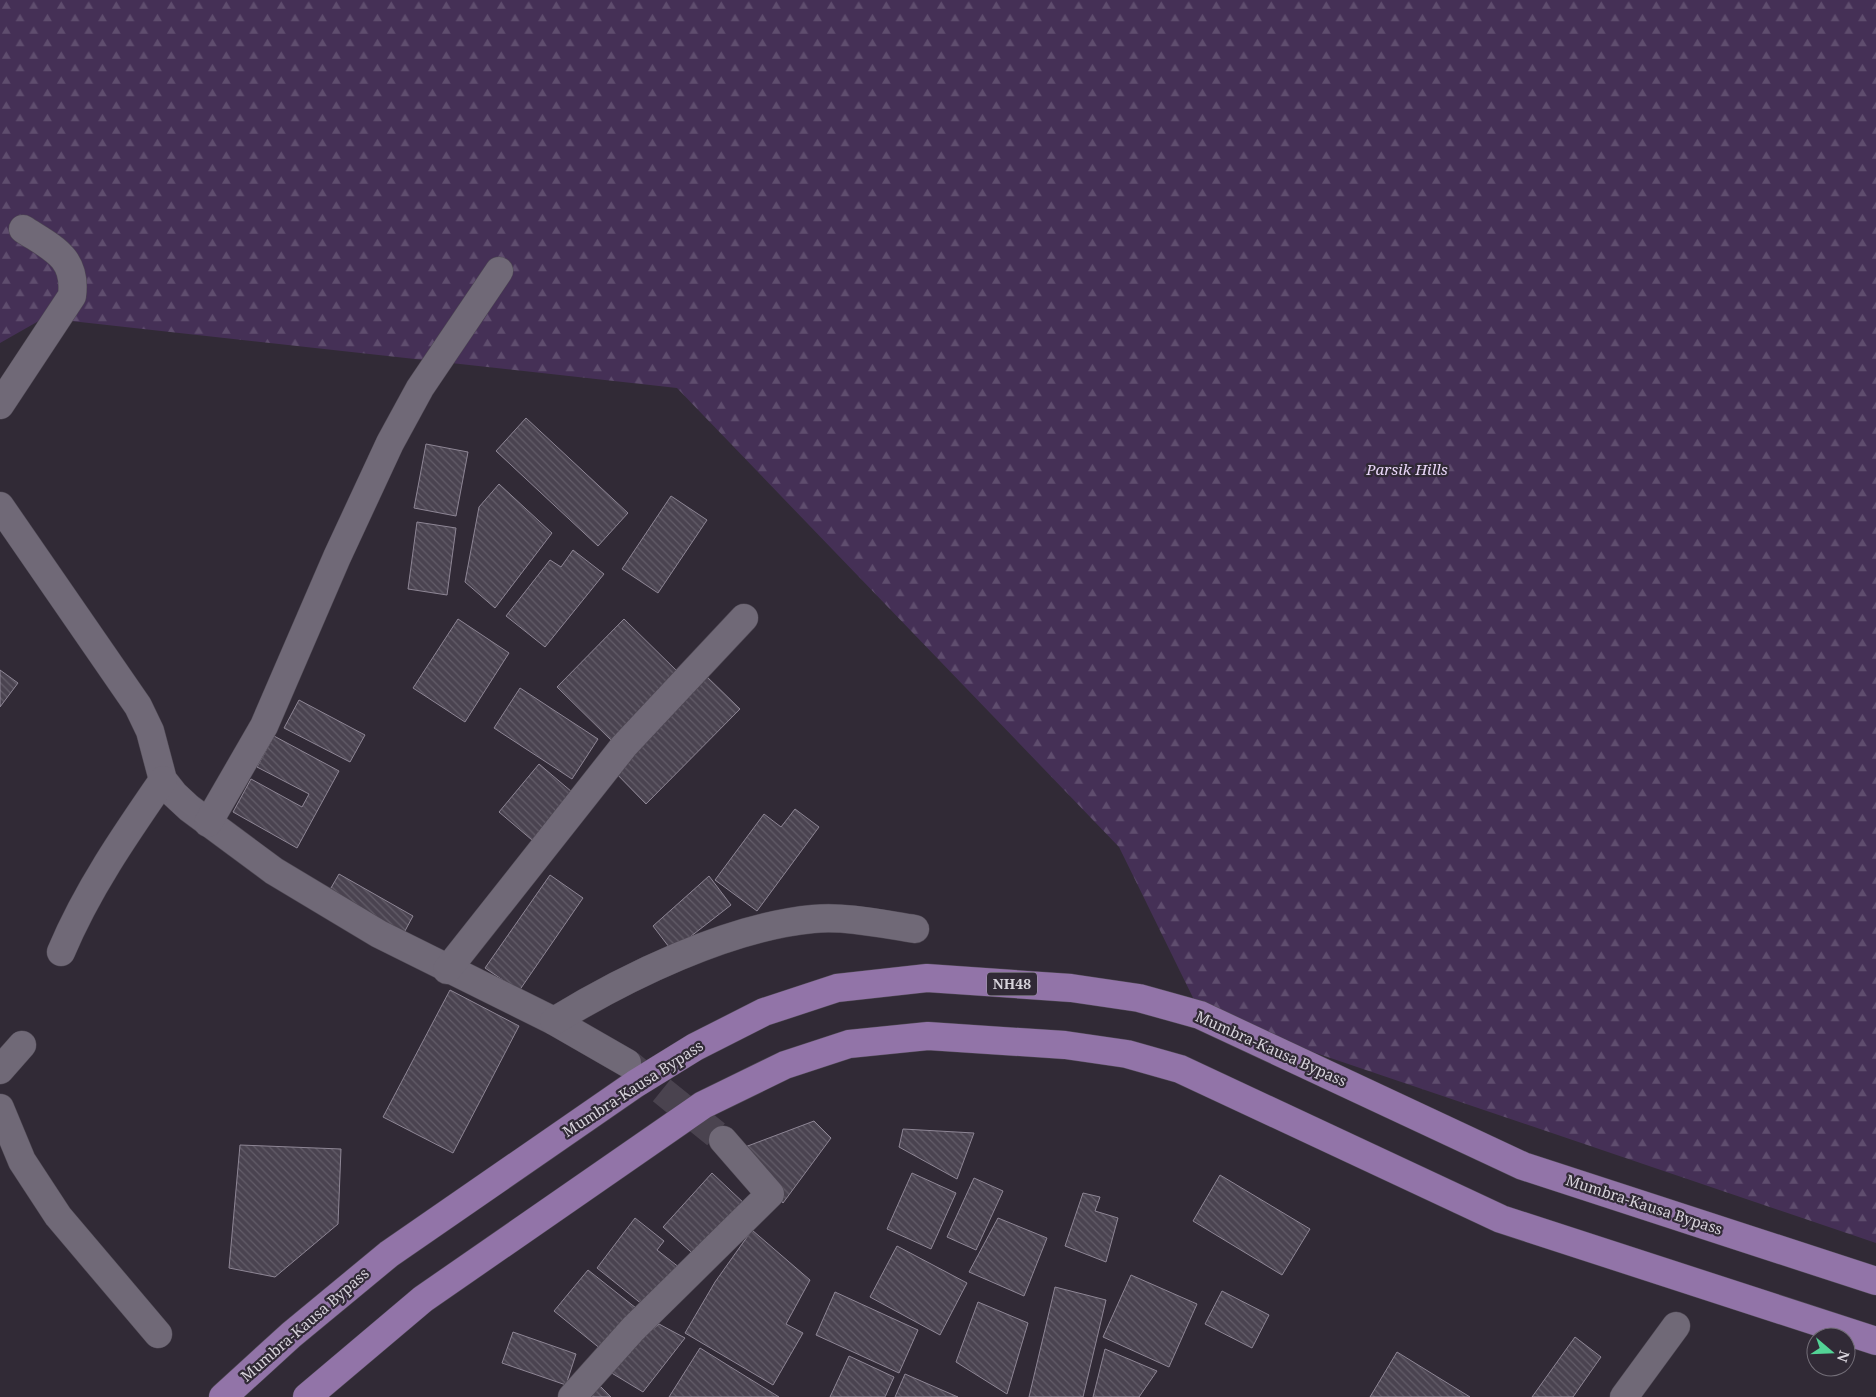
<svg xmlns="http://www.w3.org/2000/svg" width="1876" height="1397" font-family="'Noto Serif',serif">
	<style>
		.forest { fill: url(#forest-firs) }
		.building { fill: url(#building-back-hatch); stroke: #8e8695 }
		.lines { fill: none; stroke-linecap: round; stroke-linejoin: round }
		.minor-tunnel { stroke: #4a434f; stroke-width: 28; stroke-dasharray: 28 14; stroke-linecap: butt }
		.minor-casing { stroke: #4e4853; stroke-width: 29 }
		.trunk-casing { stroke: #4e4853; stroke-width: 29 }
		.minor { stroke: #706977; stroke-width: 28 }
		.trunk { stroke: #9274a8; stroke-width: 28 }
		.labels { text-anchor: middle; stroke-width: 4.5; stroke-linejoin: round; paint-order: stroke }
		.shield { fill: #312a36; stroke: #a5a0aa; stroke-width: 1 }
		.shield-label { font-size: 14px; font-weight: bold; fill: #d7d3db }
		.park-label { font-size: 15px; font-style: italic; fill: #ead7f9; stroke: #312a36 }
		.street-label { font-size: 15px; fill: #d7d3db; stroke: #312a36 }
	</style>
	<defs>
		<pattern id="forest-firs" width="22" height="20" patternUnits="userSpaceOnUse" patternTransform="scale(1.25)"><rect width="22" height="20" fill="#453056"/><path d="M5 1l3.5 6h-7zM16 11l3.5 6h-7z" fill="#5f4d6e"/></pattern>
		<pattern id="building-back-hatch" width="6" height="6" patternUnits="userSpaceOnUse" patternTransform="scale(1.25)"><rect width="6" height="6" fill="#4a4350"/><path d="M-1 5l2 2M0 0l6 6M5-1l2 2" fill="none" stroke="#635d69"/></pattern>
	</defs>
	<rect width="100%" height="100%" fill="#312a36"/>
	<path class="forest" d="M0 0H1876V1243L1201 1014 1119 847 677 388 44 318 0 343Z"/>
	<g class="building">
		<path d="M526 418 628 513 598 546 496 451Z"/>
		<path d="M426 444 468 452 456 516 414 508Z"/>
		<path d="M499 484 552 533 495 608 465 582 479 507Z"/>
		<path d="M671 496 707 520 658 593 622 569Z"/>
		<path d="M417 522 456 528 447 595 408 589Z"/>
		<path d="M573 550 604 574 545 647 506 616 550 560 561 567Z"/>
		<path d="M458 619 509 653 465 722 413 688Z"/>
		<path d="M624 619 679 673 612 741 557 687Z"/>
		<path d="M0 670 18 683 0 707Z"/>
		<path d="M703 673 740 709 646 804 610 767Z"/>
		<path d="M520 688 598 739 572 779 494 728Z"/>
		<path d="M299 700 365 735 350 762 284 728Z"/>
		<path d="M274 736 339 771 297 848 233 812 251 779 302 807 309 794 257 767Z"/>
		<path d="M539 764 572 792 532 840 499 812Z"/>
		<path d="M795 809 819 827 757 911 715 880 764 814 781 827Z"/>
		<path d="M339 874 413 916 399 942 324 900Z"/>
		<path d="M550 875 583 898 519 991 485 968Z"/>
		<path d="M709 876 731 905 672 951 653 926Z"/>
		<path d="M450 990 519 1026 453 1153 383 1117Z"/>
		<path d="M814 1121 831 1138 783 1203 745 1147Z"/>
		<path d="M903 1129 974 1133 957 1179 899 1147Z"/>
		<path d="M240 1145 341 1149 338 1224 275 1277 229 1268Z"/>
		<path d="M712 1173 747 1206 699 1259 663 1227Z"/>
		<path d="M912 1173 956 1193 931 1249 887 1229Z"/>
		<path d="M1220 1175 1310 1229 1282 1275 1193 1221Z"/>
		<path d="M974 1178 1003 1191 976 1250 947 1237Z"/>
		<path d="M1083 1193 1100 1197 1095 1211 1118 1218 1106 1262 1065 1246Z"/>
		<path d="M635 1218 664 1241 657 1250 680 1268 648 1309 597 1268Z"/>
		<path d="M998 1218 1047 1238 1024 1296 969 1272Z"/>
		<path d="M752 1230 810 1280 786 1324 803 1333 773 1385 685 1333 715 1282Z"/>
		<path d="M897 1246 967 1283 940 1335 870 1297Z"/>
		<path d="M588 1270 636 1308 602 1350 554 1311Z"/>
		<path d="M1131 1275 1197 1304 1169 1367 1103 1337Z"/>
		<path d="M1055 1287 1106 1300 1083 1397H1029Z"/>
		<path d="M1222 1291 1269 1315 1252 1348 1205 1324Z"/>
		<path d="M835 1292 918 1330 899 1373 816 1335Z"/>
		<path d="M978 1302 1028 1323 1007 1394 956 1362Z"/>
		<path d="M659 1324 685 1338 643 1392 605 1369Z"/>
		<path d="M513 1332 576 1354 566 1385 502 1363Z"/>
		<path d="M1575 1337 1601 1357 1573 1397H1532Z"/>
		<path d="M700 1348 779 1397H669Z"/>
		<path d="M1105 1349 1157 1371 1139 1397H1093Z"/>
		<path d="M1397 1352 1470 1397H1370Z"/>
		<path d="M849 1356 894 1377 885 1397H830Z"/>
		<path d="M905 1374 958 1397H895Z"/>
		<path d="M599 1385 611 1397H586Z"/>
	</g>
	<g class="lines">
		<path class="minor-tunnel" d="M629 1064 723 1140"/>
		<g class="minor-casing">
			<g id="minor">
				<path d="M0 405 72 296C77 257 52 248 23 229"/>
				<path d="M0 506 138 706 150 731 163 780 174 794 189 808 274 871 379 934 554 1021 627 1063"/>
				<path d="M208 823 264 726 337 557 390 443 420 388 499 271"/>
				<path d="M61 952C87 890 125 835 163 780"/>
				<path d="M447 970 624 746 744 618"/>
				<path d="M554 1021C626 977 728 927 813 919 847 916 882 924 915 929"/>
				<path d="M0 1070 22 1045"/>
				<path d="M0 1108 22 1161 58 1216 158 1334"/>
				<path d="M572 1397 633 1329 770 1194 723 1140"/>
				<path d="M1624 1397 1676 1326"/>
			</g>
		</g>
		<g class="trunk-casing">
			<g id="trunk">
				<path d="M223 1397 291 1335 389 1254 635 1084 695 1047 764 1012 837 988 927 978 1071 988 1139 998 1200 1015 1523 1166 1876 1281"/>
				<path d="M307 1397 423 1299 703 1105 785 1065 849 1044 928 1036 1065 1045 1127 1054 1180 1069 1501 1219 1876 1341"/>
			</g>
		</g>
		<use href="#minor" class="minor"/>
		<use href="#trunk" class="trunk"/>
	</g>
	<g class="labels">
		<rect class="shield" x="987" y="972.5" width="50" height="23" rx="4"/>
		<g class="shield-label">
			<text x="1012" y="989">NH48</text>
		</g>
		<g class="park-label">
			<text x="1407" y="475">Parsik Hills</text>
		</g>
		<g class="street-label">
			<text transform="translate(1271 1049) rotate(24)" y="5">Mumbra-Kausa Bypass</text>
			<text transform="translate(633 1089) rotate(-33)" y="5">Mumbra-Kausa Bypass</text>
			<text transform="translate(1644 1205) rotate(18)" y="5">Mumbra-Kausa Bypass</text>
			<text transform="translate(305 1325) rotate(-41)" y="5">Mumbra-Kausa Bypass</text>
		</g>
	</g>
	<g transform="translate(1831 1352) rotate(109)"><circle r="24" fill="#312a36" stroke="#736e78"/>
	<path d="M0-4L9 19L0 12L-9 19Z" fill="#53d396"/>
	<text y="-8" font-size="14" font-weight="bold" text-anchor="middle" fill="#d7d3db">N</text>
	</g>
</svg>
